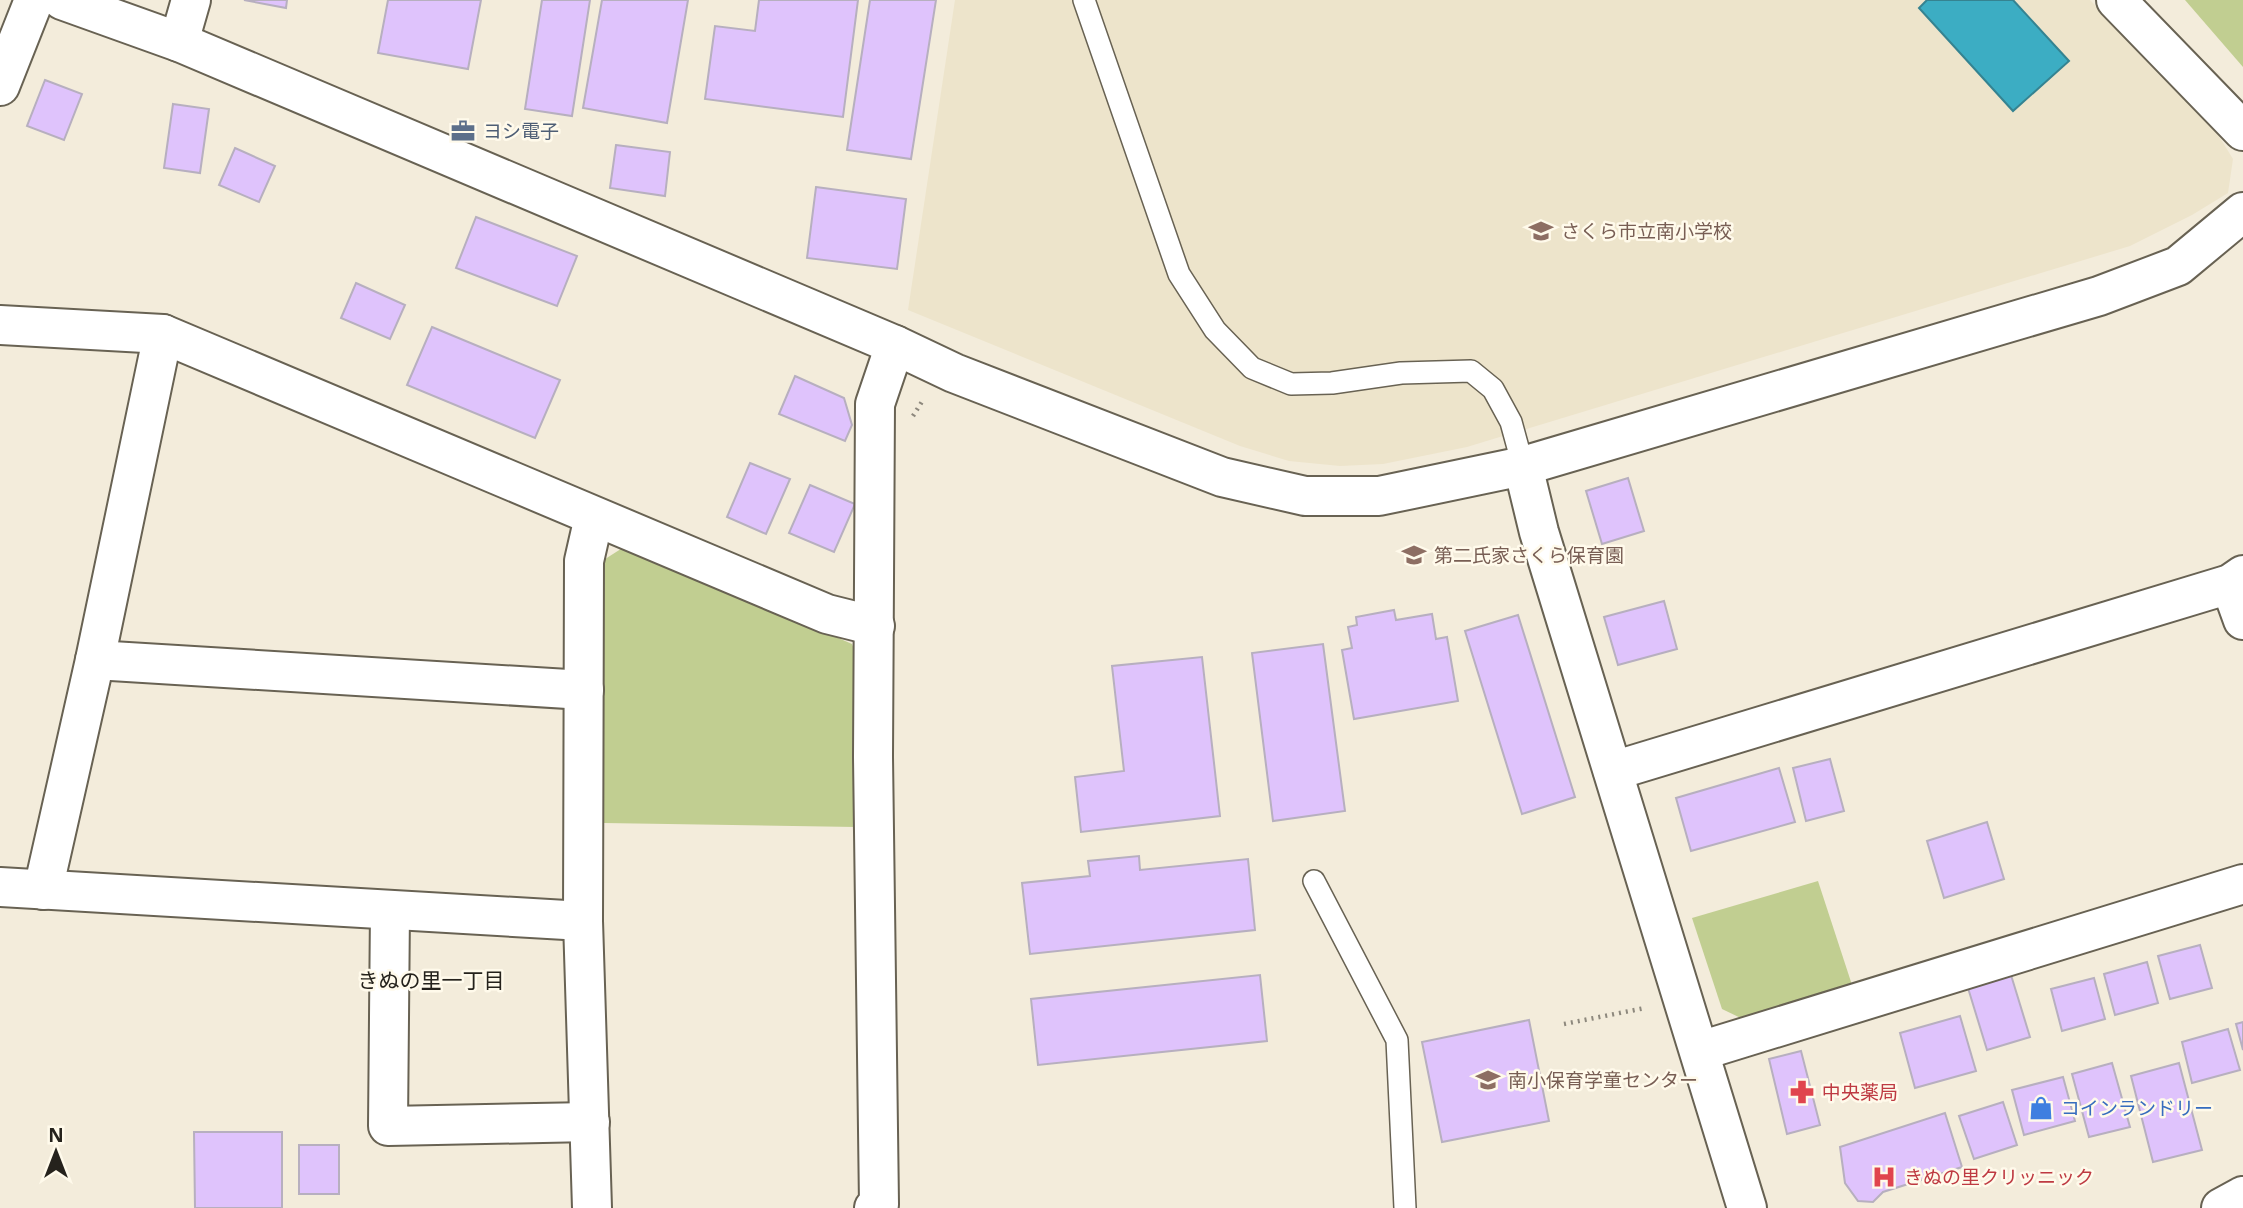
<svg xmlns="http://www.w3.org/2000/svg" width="2243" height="1208" font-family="'Noto Sans','Noto Sans JP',sans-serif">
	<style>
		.built { fill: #ede4cb }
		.green { fill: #c1ce91 }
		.water { fill: #3cadc3; stroke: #358391; stroke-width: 2 }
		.building { fill: #dfc3fc; stroke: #b7afbf; stroke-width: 2 }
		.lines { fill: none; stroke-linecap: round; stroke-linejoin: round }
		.service-casing { stroke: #686253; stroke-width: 24 }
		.minor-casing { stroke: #686253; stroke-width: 42 }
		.tertiary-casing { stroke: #686253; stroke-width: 42 }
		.path { stroke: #8d887d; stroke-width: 4.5; stroke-dasharray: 2 5; stroke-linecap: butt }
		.service { stroke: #fff; stroke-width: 21 }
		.minor { stroke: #fff; stroke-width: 38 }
		.tertiary { stroke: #fff; stroke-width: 38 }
		.labels { text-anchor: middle; stroke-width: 5; stroke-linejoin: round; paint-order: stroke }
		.service-label { font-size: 19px; fill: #4e5e75; stroke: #fffaeb; text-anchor: start }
		.education-label { font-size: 19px; fill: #785e54; stroke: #fffaeb; text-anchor: start }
		.health-label { font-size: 19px; fill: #be3a42; stroke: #fffaeb; text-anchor: start }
		.shop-label { font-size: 19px; fill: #366cbe; stroke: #fffaeb; text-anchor: start }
		.neighbourhood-label { font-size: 21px; fill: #25221c; stroke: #fffaeb }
	</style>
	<rect width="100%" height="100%" fill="#f3ecdb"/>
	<path class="built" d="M955 0H2090L2217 133 2233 159 2228 193 2192 215 2130 246 1467 447 1383 464 1340 466 1289 461 1240 446 908 310Z"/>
	<g class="green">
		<path d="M2185 0H2243V67Z"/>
		<path d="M627 545 852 644 860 663 856 827 604 823 599 563Z"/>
		<path d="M1818 881 1853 988 1747 1021 1722 1009 1692 918Z"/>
	</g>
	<path class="water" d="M1927 0H2013L2069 61 2013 111 1919 8Z"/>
	<g class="building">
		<path d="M244 0H287L286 8Z"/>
		<path d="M388 0H481L468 69 378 53Z"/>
		<path d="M542 0H590L572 116 525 109Z"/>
		<path d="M602 0H688L667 123 583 108Z"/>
		<path d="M759 0H858L843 117 705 99 715 26 755 31Z"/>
		<path d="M870 0H936L911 159 847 150Z"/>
		<path d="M45 80 82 94 64 140 27 126Z"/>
		<path d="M173 104 209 109 200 173 164 168Z"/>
		<path d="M616 145 670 152 665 196 610 188Z"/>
		<path d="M235 148 275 166 259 202 219 185Z"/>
		<path d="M816 187 906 199 897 269 807 258Z"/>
		<path d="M476 217 577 256 557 306 456 268Z"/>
		<path d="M356 283 405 305 390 339 341 318Z"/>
		<path d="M432 327 560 380 535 438 407 385Z"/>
		<path d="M795 376 844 398 852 425 845 441 779 414Z"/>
		<path d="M750 463 790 479 766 534 727 517Z"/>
		<path d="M1628 478 1644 531 1602 544 1586 491Z"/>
		<path d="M810 485 855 504 834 552 789 533Z"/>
		<path d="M1664 601 1677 649 1618 665 1604 617Z"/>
		<path d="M1394 610 1396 620 1432 614 1436 639 1447 637 1458 701 1354 719 1342 650 1352 648 1348 627 1357 625 1356 617Z"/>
		<path d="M1518 615 1575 797 1522 814 1465 631Z"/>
		<path d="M1323 644 1345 811 1273 821 1252 653Z"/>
		<path d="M1202 657 1220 816 1081 832 1075 777 1124 771 1112 666Z"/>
		<path d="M1830 759 1844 811 1806 821 1793 768Z"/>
		<path d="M1779 768 1795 822 1691 851 1676 798Z"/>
		<path d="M1987 822 2004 879 1944 898 1927 841Z"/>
		<path d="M1139 856 1140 870 1248 859 1255 930 1030 954 1022 883 1090 876 1088 861Z"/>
		<path d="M2200 945 2212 988 2170 999 2158 956Z"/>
		<path d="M2147 962 2158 1003 2115 1015 2104 974Z"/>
		<path d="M1260 975 1267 1041 1038 1065 1031 999Z"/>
		<path d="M2011 975 2030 1037 1987 1050 1968 988Z"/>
		<path d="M2094 978 2105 1019 2062 1031 2051 989Z"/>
		<path d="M1960 1016 1976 1071 1915 1088 1900 1033Z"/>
		<path d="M1529 1020 1549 1121 1442 1142 1422 1042Z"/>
		<path d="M2243 1022V1050L2236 1024Z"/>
		<path d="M2228 1029 2240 1070 2192 1083 2182 1042Z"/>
		<path d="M1801 1051 1820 1125 1787 1134 1769 1059Z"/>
		<path d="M2112 1063 2130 1127 2089 1137 2072 1074Z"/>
		<path d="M2179 1063 2202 1150 2153 1162 2131 1076Z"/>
		<path d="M2063 1077 2075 1121 2024 1135 2012 1090Z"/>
		<path d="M2003 1102 2017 1145 1974 1159 1959 1116Z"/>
		<path d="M1945 1113 1962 1167 1883 1192 1873 1202 1858 1201 1845 1183 1840 1147Z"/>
		<path d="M194 1132H282V1208H195Z"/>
		<rect x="299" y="1145" width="40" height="49"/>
	</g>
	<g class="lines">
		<g class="service-casing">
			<g id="service">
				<path d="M1084 0 1179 274 1215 330 1252 368 1291 384 1332 383 1401 373 1471 371 1493 389 1511 422 1523 466"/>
				<path d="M1314 881 1397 1040 1405 1208"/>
			</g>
		</g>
		<g class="minor-casing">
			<g id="minor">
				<path d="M62 0 179 42 895 345 954 373 1222 477 1305 496H1379L1523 466 2099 296 2178 266 2243 212"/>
				<path d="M2116 0 2243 131"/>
				<path d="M0 86 34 0"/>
				<path d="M0 325 163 334 827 614 875 626"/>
				<path d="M1523 466 1539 532 1747 1208"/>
				<path d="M2230 584 2243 620"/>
				<path d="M95 660 584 690"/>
				<path d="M1613 771 2230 584 2243 575"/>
				<path d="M0 887 583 921"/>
				<path d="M43 890 95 660 163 334"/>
				<path d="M390 910 388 1126 590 1122"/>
				<path d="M1700 1051 2243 884"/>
				<path d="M592 1208 583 921 584 561 594 517"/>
				<path d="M874 1208 879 1204 873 757 875 404 895 345"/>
			</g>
		</g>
		<g class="tertiary-casing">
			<g id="tertiary">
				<path d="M179 42 191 0"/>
				<path d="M2221 1208 2243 1196"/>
			</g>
		</g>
		<g class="path">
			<path d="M913 416 923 400"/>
			<path d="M1564 1024 1645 1008"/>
		</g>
		<use href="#service" class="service"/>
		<use href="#minor" class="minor"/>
		<use href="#tertiary" class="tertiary"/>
	</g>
	<defs>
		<g id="office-bare" transform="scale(1.89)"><path d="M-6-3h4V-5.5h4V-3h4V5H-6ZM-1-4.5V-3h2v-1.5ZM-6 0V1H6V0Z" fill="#5c6f8a" stroke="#fffaeb" stroke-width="2.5" paint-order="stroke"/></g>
		<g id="school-bare" transform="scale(1.89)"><path d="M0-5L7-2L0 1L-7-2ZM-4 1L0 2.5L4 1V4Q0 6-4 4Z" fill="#8d6e63" stroke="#fffaeb" stroke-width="2.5" paint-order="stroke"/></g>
		<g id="pharmacy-bare" transform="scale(1.89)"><path d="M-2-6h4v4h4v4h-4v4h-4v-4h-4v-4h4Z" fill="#e0444e" stroke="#fffaeb" stroke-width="2.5" paint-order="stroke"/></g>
		<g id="shop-bare" transform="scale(1.89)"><path d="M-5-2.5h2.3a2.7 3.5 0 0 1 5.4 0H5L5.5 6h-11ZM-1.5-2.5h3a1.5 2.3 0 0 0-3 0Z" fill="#3f7fe0" stroke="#fffaeb" stroke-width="2.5" paint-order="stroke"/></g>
		<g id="hospital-bare" transform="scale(1.89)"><path d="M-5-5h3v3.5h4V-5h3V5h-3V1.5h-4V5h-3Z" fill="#e0444e" stroke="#fffaeb" stroke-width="2.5" paint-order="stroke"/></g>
	</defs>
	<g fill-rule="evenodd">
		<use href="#office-bare" x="463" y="131"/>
		<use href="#school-bare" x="1541" y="231"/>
		<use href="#school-bare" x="1414" y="555"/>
		<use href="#school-bare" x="1488" y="1080"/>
		<use href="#pharmacy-bare" x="1802" y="1092"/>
		<use href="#shop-bare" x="2041" y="1108"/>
		<use href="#hospital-bare" x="1884" y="1177"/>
	</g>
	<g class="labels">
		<g class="service-label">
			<text x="483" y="138">ヨシ電子</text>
		</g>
		<g class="education-label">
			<text x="1561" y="238">さくら市立南小学校</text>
			<text x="1434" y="562">第二氏家さくら保育園</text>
			<text x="1508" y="1087">南小保育学童センター</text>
		</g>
		<g class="health-label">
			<text x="1822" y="1099">中央薬局</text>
			<text x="1904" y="1184">きぬの里クリッニック</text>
		</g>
		<g class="shop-label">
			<text x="2061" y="1115">コインランドリー</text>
		</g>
		<g class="neighbourhood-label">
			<text x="431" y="988">きぬの里一丁目</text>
		</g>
	</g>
	<g transform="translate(56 1152)" stroke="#fffaeb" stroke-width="5" paint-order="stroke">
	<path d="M0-5L12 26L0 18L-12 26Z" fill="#25221c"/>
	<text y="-10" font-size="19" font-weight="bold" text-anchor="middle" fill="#25221c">N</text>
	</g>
</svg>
